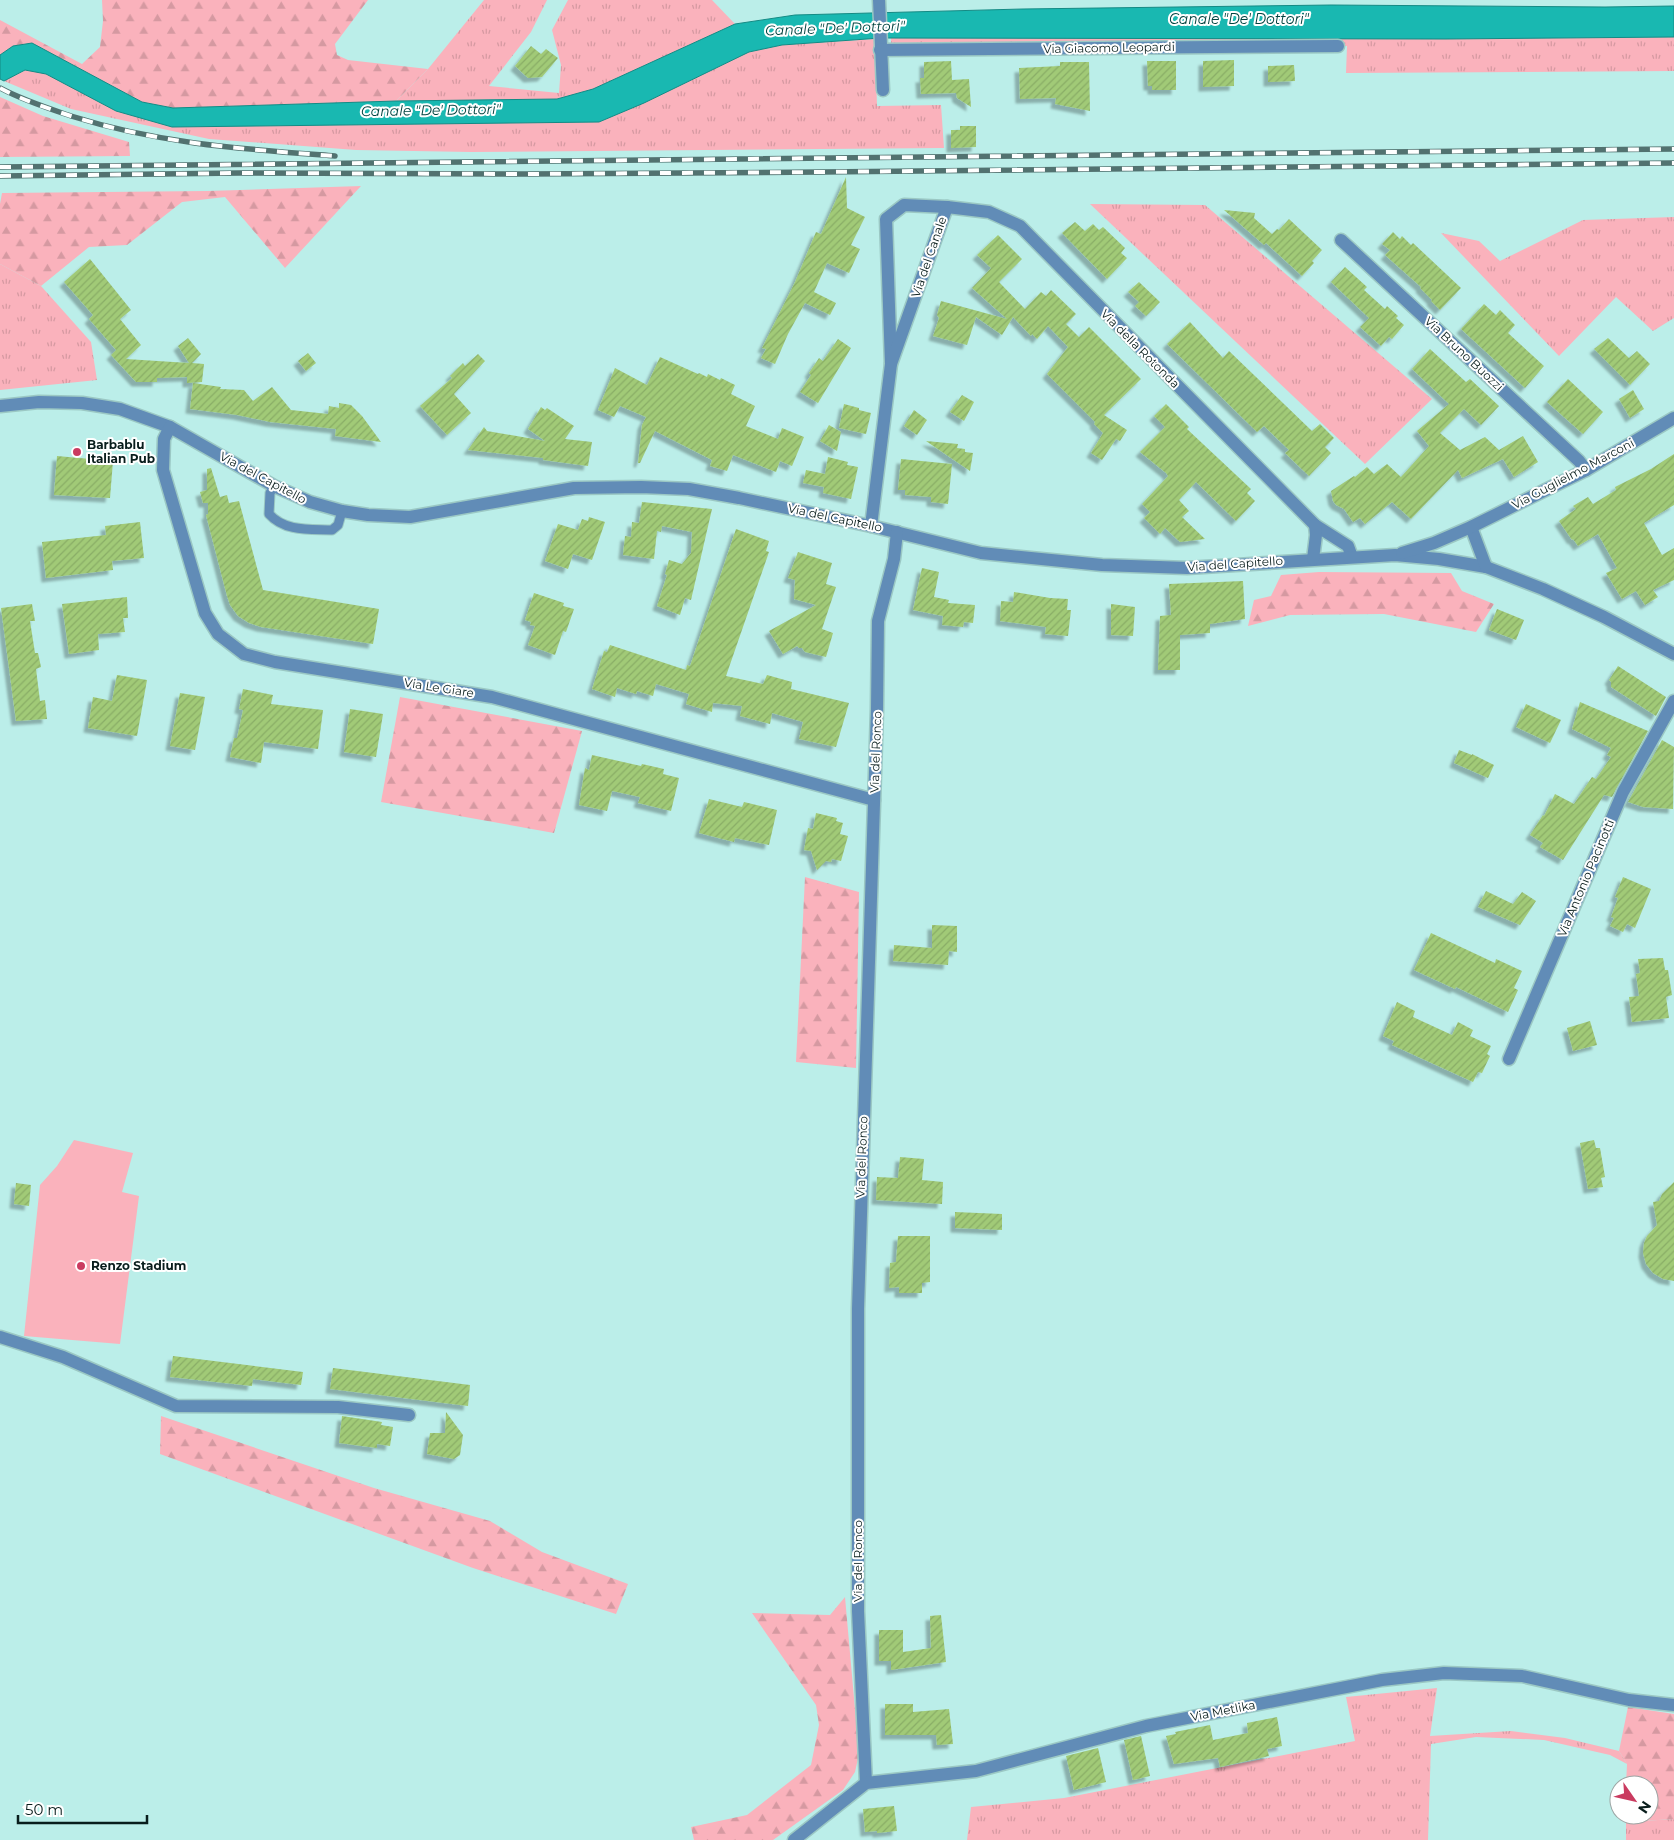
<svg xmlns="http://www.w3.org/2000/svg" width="1674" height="1840" font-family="Montserrat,sans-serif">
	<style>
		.grass { fill: url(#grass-tufts) }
		.forest { fill: url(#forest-firs) }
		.park { fill: #fab2bc }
		.water { fill: #19b8b1; stroke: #148a84 }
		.building { fill: url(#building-hatch); filter: url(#shadow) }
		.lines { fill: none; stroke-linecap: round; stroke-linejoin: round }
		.service-casing { stroke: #9bc8c4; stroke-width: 11 }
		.minor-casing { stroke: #9bc8c4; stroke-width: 15 }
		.service { stroke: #618cb7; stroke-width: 9 }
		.minor { stroke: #618cb7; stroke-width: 12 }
		.rail-casing { stroke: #527270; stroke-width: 5.5 }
		.rail { stroke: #fff; stroke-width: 4; stroke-dasharray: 11; stroke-linecap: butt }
		.poi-dot { fill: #ca3b60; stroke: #fff; stroke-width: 2 }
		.labels { text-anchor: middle; stroke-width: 4; stroke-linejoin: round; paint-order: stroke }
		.street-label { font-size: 12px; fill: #091d1c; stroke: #fff }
		.poi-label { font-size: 12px; font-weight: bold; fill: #091d1c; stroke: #fff; text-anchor: start }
		.water-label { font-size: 14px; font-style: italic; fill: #00423f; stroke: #fff }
	</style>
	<defs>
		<pattern id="grass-tufts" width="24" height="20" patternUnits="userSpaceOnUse" patternTransform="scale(1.25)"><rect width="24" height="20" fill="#fab2bc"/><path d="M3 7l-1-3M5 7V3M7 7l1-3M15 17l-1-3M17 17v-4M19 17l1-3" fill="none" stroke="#d599a1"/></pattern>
		<pattern id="forest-firs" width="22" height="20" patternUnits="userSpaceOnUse" patternTransform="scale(1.25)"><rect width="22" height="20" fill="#fab2bc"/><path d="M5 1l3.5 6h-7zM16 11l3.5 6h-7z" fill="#d599a1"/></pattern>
		<pattern id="building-hatch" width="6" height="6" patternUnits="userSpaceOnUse" patternTransform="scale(1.25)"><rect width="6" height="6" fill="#a1ca77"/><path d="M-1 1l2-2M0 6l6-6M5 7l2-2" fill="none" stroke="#89ad66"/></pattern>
		<filter id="shadow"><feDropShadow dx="-4.5" dy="4.5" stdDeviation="1" flood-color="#0004"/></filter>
	</defs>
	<rect width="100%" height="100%" fill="#bbeee9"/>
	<g class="grass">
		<path d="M484 0H547L531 32 489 86 559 93 561 65 552 30 568 0H712L735 24 593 89 557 99 396 101 428 69Z"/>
		<path d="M1674 37V71L1346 73 1347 46 891 45V38L1445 39Z"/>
		<path d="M875 39 877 106 941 105 944 148 471 152 356 150 209 139 71 109 4 81 26 70 46 74 116 111 172 127 599 122 644 103 749 52 782 45Z"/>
		<path d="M1090 204 1205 205 1432 399 1365 464Z"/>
		<path d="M1674 217V318L1653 331 1616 297 1559 356 1441 233 1479 241 1500 261 1583 220Z"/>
		<path d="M0 264 41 286 91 342 97 380 0 390Z"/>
		<path d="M1437 1688 1430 1736 1511 1731 1565 1738 1619 1751 1627 1764 1610 1755 1544 1740 1476 1737 1431 1744 1428 1840H967L971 1807 1064 1798 1355 1741 1346 1697Z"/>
		<path d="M1674 1819V1840H1626V1822Z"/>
	</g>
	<g class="forest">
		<path d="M102 0H368L335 44 337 55 348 60 428 69 396 101 173 108 142 102 32 43 13 46 0 55V20L82 64 100 47 103 21Z"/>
		<path d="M0 97 43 116 129 142 130 156 0 157Z"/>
		<path d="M361 186 285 268 225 197 182 202 127 245 89 247 41 286 0 264V204L2 193 207 191Z"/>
		<path d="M1319 572 1451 573 1462 591 1494 604 1476 632 1384 614 1290 615 1248 626 1254 600 1271 596 1281 575Z"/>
		<path d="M400 697 582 731 554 833 381 802Z"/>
		<path d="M805 877 859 892 856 1068 796 1062Z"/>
		<path d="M161 1416 374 1488 490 1521 542 1552 628 1584 616 1614 473 1568 160 1454Z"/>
		<path d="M845 1597 859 1754 855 1772 843 1790 773 1840H694L691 1827 747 1815 811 1765 819 1725 816 1705 752 1613 830 1615Z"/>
		<path d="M1628 1707 1674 1714V1819L1626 1822V1815H1649V1785H1626L1627 1764 1619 1751Z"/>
	</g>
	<path class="park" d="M74 1140 133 1153 122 1192 139 1196 120 1344 24 1336 40 1185 57 1166Z"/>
	<path class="water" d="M1331 5 1605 7 1674 6V37L1445 39 881 38 782 45 749 52 644 103 599 122 172 127 116 111 46 74 25 70 4 81 0 79V55L13 46 32 43 142 102 173 108 396 101 557 99 593 89 735 24 795 15 1023 9Z"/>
	<g class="building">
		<path d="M531 46 541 54 546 49 558 58 542 77 528 78 515 66Z"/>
		<path d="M1234 60V86L1203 87V61Z"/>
		<path d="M951 61 952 80 969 79 971 107 957 98 956 93 921 94 920 78H924V62Z"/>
		<path d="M1147 61H1176V90H1152V86H1148Z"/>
		<path d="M1060 62H1089L1090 111 1055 104 1056 98 1020 99 1019 68 1060 66Z"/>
		<path d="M1294 65 1295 81 1268 82V66Z"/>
		<path d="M960 126H976V147L951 148V130H960Z"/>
		<path d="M846 177 847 208 865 217 851 245 860 249 849 273 827 263 814 292 836 303 830 315 805 303 788 334 775 364 761 358 766 349 762 348 795 282 816 232 821 234Z"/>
		<path d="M1224 210 1255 213 1254 218 1272 234 1277 229 1279 230 1289 219 1322 250 1312 261 1314 263 1302 276 1266 243 1264 245Z"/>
		<path d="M1075 222 1085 231 1093 224 1099 230 1103 227 1125 248 1121 253 1127 258 1107 279 1062 233Z"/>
		<path d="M1393 232 1400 239 1402 236 1411 245 1413 243 1461 288 1440 310 1431 301 1432 300 1420 288 1421 287 1385 255 1390 250 1382 244Z"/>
		<path d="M998 235 1022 259 999 282 1025 309 1041 292 1046 296 1051 290 1076 314 1066 324 1079 337 1089 327 1141 379 1104 415 1127 430 1120 441 1116 439 1102 460 1091 453 1103 433 1094 424 1095 422 1047 374 1068 347 1048 326 1037 339 1032 334 1031 336 1013 317 1002 335 976 317 967 345 933 336 939 318 937 315 941 301 1007 319 972 288 991 268 977 255Z"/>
		<path d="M90 259 131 310 120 319 141 345 126 359 189 363 178 346 188 338 201 354 192 363 204 364 202 382 187 383V377L157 378V382H136L111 355 116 350 89 319 93 315 64 282Z"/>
		<path d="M1345 267 1367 287 1364 290 1385 309 1387 306 1398 316 1396 318 1404 325 1392 339 1389 337 1381 346 1360 327 1369 318 1331 282Z"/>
		<path d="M1139 282 1160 302 1146 316 1135 306 1139 302 1128 292Z"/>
		<path d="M1484 304 1496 315 1500 310 1515 325 1508 333 1544 366 1525 388 1461 329Z"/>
		<path d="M1190 322 1223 358 1229 351 1312 431 1320 424 1334 438 1325 447 1331 453 1309 476 1285 453 1289 450 1264 426 1257 432 1167 344Z"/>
		<path d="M1608 338 1629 358 1637 351 1650 364 1630 385 1594 349Z"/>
		<path d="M838 339 851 348 818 403 800 392 811 375 809 373 819 358 823 361Z"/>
		<path d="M1430 349 1466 382 1470 379 1499 406 1481 425 1464 409 1440 433 1460 450 1485 437 1499 450 1523 436 1538 462 1514 477 1503 459 1462 478 1458 470 1411 519 1392 502 1365 524 1360 518 1353 522 1344 509 1336 505 1333 501 1331 491 1354 476 1355 477 1367 467 1374 474 1387 464 1401 477 1429 446 1417 431 1449 404 1412 369Z"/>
		<path d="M308 353 316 363 306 371 298 361Z"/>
		<path d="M478 354 485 361 454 394 471 413 447 435 420 406 452 378 450 376 463 363 465 366Z"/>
		<path d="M660 357 698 374 699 373 707 377 708 374 720 380 721 378 735 385 731 394 755 406 746 426 778 439 782 428 804 437 792 466 780 461 776 472 733 455 727 471 710 466 712 460 655 431 640 463H638L642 425 646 417 620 406 614 417 598 410 615 368 647 385Z"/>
		<path d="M1568 379 1603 412 1583 434 1547 402Z"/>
		<path d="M193 383 221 387 220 389 244 390 253 401 272 387 291 410 328 414 329 406 339 408V403L351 405 362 416 381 442 335 436 336 429 270 422 237 415 190 409Z"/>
		<path d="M1633 390 1644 409 1630 418 1619 399Z"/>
		<path d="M962 395 974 402 964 421 950 412Z"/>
		<path d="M844 404 859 408V410L871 413 866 434 839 428Z"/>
		<path d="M1166 404 1189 427 1187 429 1251 489 1247 493 1255 501 1236 521 1196 482 1179 500 1189 511 1182 517 1205 539 1180 542 1165 528 1160 534 1144 518 1150 512 1142 504 1168 476 1166 473 1140 452 1165 427 1154 416Z"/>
		<path d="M541 407 545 410 547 408 574 426 565 439 592 442 588 466 543 460V458L468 450 484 427 487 431 545 441 528 429Z"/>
		<path d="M914 410 927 420 917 435 904 426Z"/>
		<path d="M829 425 841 432 837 451 820 441Z"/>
		<path d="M926 441 958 444 957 448 965 449V452L973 453 970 471Z"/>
		<path d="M1674 454V505L1644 523 1662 555 1674 548V580L1653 590 1658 597 1645 605 1636 591 1622 599 1606 573 1617 568 1598 534 1578 546 1573 539 1572 540 1559 521 1576 509 1573 506 1588 497 1593 504 1616 490 1615 487 1651 469Z"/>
		<path d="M57 456 113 461 110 498 54 495Z"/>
		<path d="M828 457 848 462 847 465 858 467 851 499 823 493 824 487 803 483 806 470 825 474Z"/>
		<path d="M901 459 952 464 948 504 931 502V497L905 495V490H898Z"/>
		<path d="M211 468 220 497 227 495 229 503 239 501 263 590 379 609 373 644 261 627 249 623 238 616 230 605 227 596 206 515 208 514V503H203L200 492 207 490V469Z"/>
		<path d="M642 502 712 509 691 600 685 598 680 615 657 606 667 575 665 574 669 560 682 564 691 553 692 532 662 526 661 532 657 531 654 559 623 555 625 536 631 537 632 522 639 523Z"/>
		<path d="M589 517 605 522 592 560 573 554 568 569 545 561 558 524 578 530 582 519 588 521Z"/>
		<path d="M140 522 144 558 112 561 113 570 46 578 42 542 106 535 105 526Z"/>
		<path d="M736 529 769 541 766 551 769 552 726 676 763 684 767 675 792 682 791 689 849 703 836 747 799 739 803 722 772 713 770 724 740 716 742 706 713 703 712 712 686 704 689 694 656 684 653 696 637 691 636 694 617 688 615 697 592 689 604 651 607 652 610 645 686 670 687 665 690 666Z"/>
		<path d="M798 552 832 563 826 584 836 587 822 629 833 633 826 657 805 652 802 648H799L797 646 783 654 769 631 816 605 794 599 795 580 788 578Z"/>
		<path d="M922 568 939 572 934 597 949 600 948 603 975 605 973 623 964 622 963 627 942 625 943 616 913 610Z"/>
		<path d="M1243 581 1245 619 1210 624V633L1180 635V670H1158L1160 616 1171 615 1169 584Z"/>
		<path d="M1014 592 1050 598 1068 599 1067 610H1071L1068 636 1045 634 1046 627 1000 621 1001 601 1013 602Z"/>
		<path d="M534 593 564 603 563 606 574 609 566 632 563 631 555 655 528 645 535 626 530 625 531 622 525 620Z"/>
		<path d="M127 597 128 618H123L125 632 98 634 99 650 69 654 62 604Z"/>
		<path d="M32 604 35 621H30L35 653H38L41 667 36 669 40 701 45 700 47 719 16 721 1 608Z"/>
		<path d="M1111 604 1135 607 1133 636 1111 635Z"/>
		<path d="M1497 609 1524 620 1516 640 1489 630Z"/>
		<path d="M1618 666 1666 697 1656 716 1611 687V682L1609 680Z"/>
		<path d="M117 675 147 680 137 736 88 728 93 697 112 701Z"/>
		<path d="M243 689 273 695 271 704 323 710 318 749 264 742 261 763 230 757 234 738H237L243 710 239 709Z"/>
		<path d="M180 693 205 697 195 750 170 746Z"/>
		<path d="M1580 702 1648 731 1612 797 1604 795 1563 860 1540 847 1543 843 1530 835 1543 815 1544 816 1555 794 1574 804 1592 777 1596 779 1611 757 1607 755 1611 748 1572 729Z"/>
		<path d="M1526 704 1561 720 1550 743 1516 727Z"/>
		<path d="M350 709 383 714 376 757 344 752Z"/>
		<path d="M1662 740 1674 747 1673 809 1643 807 1628 802Z"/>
		<path d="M1459 750 1472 755V754L1494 765 1488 778 1454 763Z"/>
		<path d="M592 755 641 766 642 764 664 769 663 774 679 778 671 811 638 803 640 797 612 791 607 811 579 805 585 768 589 770Z"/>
		<path d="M709 799 742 807 744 802 777 810 769 845 735 838 734 842 699 833Z"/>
		<path d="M816 813 837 818 836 821 843 823 840 834 848 836 841 861 832 859 831 862 826 861 817 870 811 851 804 850 808 828 813 829Z"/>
		<path d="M1623 877 1651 889 1635 928 1627 924 1623 932 1610 926 1614 918 1611 917 1618 898 1615 897Z"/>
		<path d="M1486 891 1513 904 1522 892 1536 901 1520 925 1478 907Z"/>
		<path d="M932 925 957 926V952L949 951 948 965 893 961 894 945 932 948Z"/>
		<path d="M1431 933 1495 963 1496 959 1522 971 1514 988 1518 990 1508 1012 1456 987 1455 989 1414 970Z"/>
		<path d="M1663 958 1665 970H1668L1672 995 1666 997 1669 1018 1632 1022 1629 997 1639 996 1636 974 1640 973 1638 959Z"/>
		<path d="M1397 1002 1415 1011 1413 1017 1452 1035 1458 1022 1473 1030 1470 1036 1491 1046 1487 1054 1490 1056 1482 1073 1478 1072 1473 1082 1392 1045 1394 1041 1383 1036Z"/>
		<path d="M1590 1021 1597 1045 1573 1051 1567 1028Z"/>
		<path d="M1594 1140 1596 1148H1600L1605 1177 1601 1178 1603 1187 1588 1189 1580 1143Z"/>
		<path d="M900 1157 924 1159 922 1180 943 1182 942 1204 876 1200 877 1177 898 1178Z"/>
		<path d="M1674 1182V1281L1663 1279 1653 1273 1646 1264 1643 1253 1644 1243 1647 1236 1657 1225 1653 1202 1659 1201 1662 1194Z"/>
		<path d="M16 1183 31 1185 29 1206 14 1204Z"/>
		<path d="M955 1212 1002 1214V1230L955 1228Z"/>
		<path d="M898 1236H930V1282L922 1283V1293H899V1287L889 1288 890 1263 896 1262Z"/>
		<path d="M173 1356 303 1372 301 1385 253 1379 252 1386 170 1377Z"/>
		<path d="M333 1368 470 1385 468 1406 330 1389Z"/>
		<path d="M446 1412 463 1435 460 1455 454 1459 427 1454 430 1433H445Z"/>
		<path d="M342 1416 382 1422 381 1425 393 1427 390 1446 377 1444V1448L339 1443Z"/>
		<path d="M941 1615 946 1662 891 1670V1661H879V1630H903V1652L931 1648 930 1616Z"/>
		<path d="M885 1704H913V1712L949 1709 953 1744 937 1745 936 1735H885Z"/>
		<path d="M1277 1717 1282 1746 1267 1749 1269 1756 1220 1767 1218 1758 1174 1764 1166 1736 1176 1734 1175 1732 1210 1725 1213 1740 1248 1733 1247 1723Z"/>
		<path d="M1141 1736 1150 1776 1133 1780 1124 1740Z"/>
		<path d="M1098 1748 1106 1782 1074 1790 1066 1756Z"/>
		<path d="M894 1806 897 1831 877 1833V1831L865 1832 863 1809Z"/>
	</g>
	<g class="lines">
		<g class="service-casing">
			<path id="service" d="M274 486 270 493 269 514C285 532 310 529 332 530L338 525 342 511"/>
		</g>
		<g class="minor-casing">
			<g id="minor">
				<path d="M879 0 883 90"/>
				<path d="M880 50 1338 46"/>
				<path d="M1341 240 1579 461 1586 470"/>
				<path d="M891 364 886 219 904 205 947 207 989 212 1020 226 1315 525 1348 546 1352 557"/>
				<path d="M0 406 39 402 82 403 120 409 170 427 274 486 310 502 342 511 368 515 410 517 574 488 641 487 689 489 739 498 871 526 981 553 1102 565 1187 568 1395 555 1439 559 1486 567 1543 589 1604 617 1674 654"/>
				<path d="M170 427 164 439 163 470 205 613 218 634 244 654 275 662 492 697 874 800"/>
				<path d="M871 526 891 364 947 207"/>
				<path d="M1471 527 1486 567"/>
				<path d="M1402 553 1434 543 1471 527 1586 470 1674 418"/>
				<path d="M1313 559 1316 535 1315 525"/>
				<path d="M1509 1059 1623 792 1674 701"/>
				<path d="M0 1337 63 1357 176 1406 338 1407 409 1415"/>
				<path d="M866 1783 858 1611V1309L877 709 878 621 894 559 897 532"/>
				<path d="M794 1840 866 1783 976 1771 1146 1726 1382 1680 1444 1673 1522 1676 1629 1700 1674 1705"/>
			</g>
		</g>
		<use href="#service" class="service"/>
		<use href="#minor" class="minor"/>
		<g class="rail-casing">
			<g id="rail">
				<path d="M0 88C22 100 47 108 71 116 160 144 243 149 335 156"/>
				<path d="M0 167 1674 149"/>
				<path d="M0 176 240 173 527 174 822 172 1674 163"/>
			</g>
		</g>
		<use href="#rail" class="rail"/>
	</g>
	<g class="poi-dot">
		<circle cx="77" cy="452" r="5"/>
		<circle cx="81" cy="1266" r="5"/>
	</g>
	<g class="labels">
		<g class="street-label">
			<text transform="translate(1109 48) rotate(-1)" y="4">Via Giacomo Leopardi</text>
			<text transform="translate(929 257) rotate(-71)" y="4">Via del Canale</text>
			<text transform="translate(1140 349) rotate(45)" y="4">Via della Rotonda</text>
			<text transform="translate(1464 354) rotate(43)" y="4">Via Bruno Buozzi</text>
			<text transform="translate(1573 474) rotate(-28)" y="4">Via Guglielmo Marconi</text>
			<text transform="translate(263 478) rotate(28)" y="4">Via del Capitello</text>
			<text transform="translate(835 518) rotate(12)" y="4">Via del Capitello</text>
			<text transform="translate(1235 564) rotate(-4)" y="4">Via del Capitello</text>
			<text transform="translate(439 688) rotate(9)" y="4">Via Le Giare</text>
			<text transform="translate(876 752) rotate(-88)" y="4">Via del Ronco</text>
			<text transform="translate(1586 878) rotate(-67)" y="4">Via Antonio Pacinotti</text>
			<text transform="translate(862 1157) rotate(-88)" y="4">Via del Ronco</text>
			<text transform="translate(858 1561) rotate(-90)" y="4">Via del Ronco</text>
			<text transform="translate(1223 1711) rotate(-11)" y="4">Via Metlika</text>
		</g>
		<g class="poi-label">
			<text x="87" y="449">Barbablu<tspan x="87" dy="14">Italian Pub</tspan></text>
			<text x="91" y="1270">Renzo Stadium</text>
		</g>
		<g class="water-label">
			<text x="1239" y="24">Canale "De' Dottori"</text>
			<text transform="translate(835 28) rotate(-2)" y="5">Canale "De' Dottori"</text>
			<text transform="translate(431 110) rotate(-1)" y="5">Canale "De' Dottori"</text>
		</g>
	</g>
	<g transform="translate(1634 1800) rotate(124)"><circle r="24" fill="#ffffff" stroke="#9da5a4"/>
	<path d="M0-4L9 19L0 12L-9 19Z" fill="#ca3b60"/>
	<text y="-8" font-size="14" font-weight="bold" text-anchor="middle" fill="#091d1c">N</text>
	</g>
	<path d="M18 1815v8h129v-8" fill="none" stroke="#091d1c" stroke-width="2.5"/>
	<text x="25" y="1815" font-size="15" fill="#091d1c" stroke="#ffffff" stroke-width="4" paint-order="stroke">50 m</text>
</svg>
